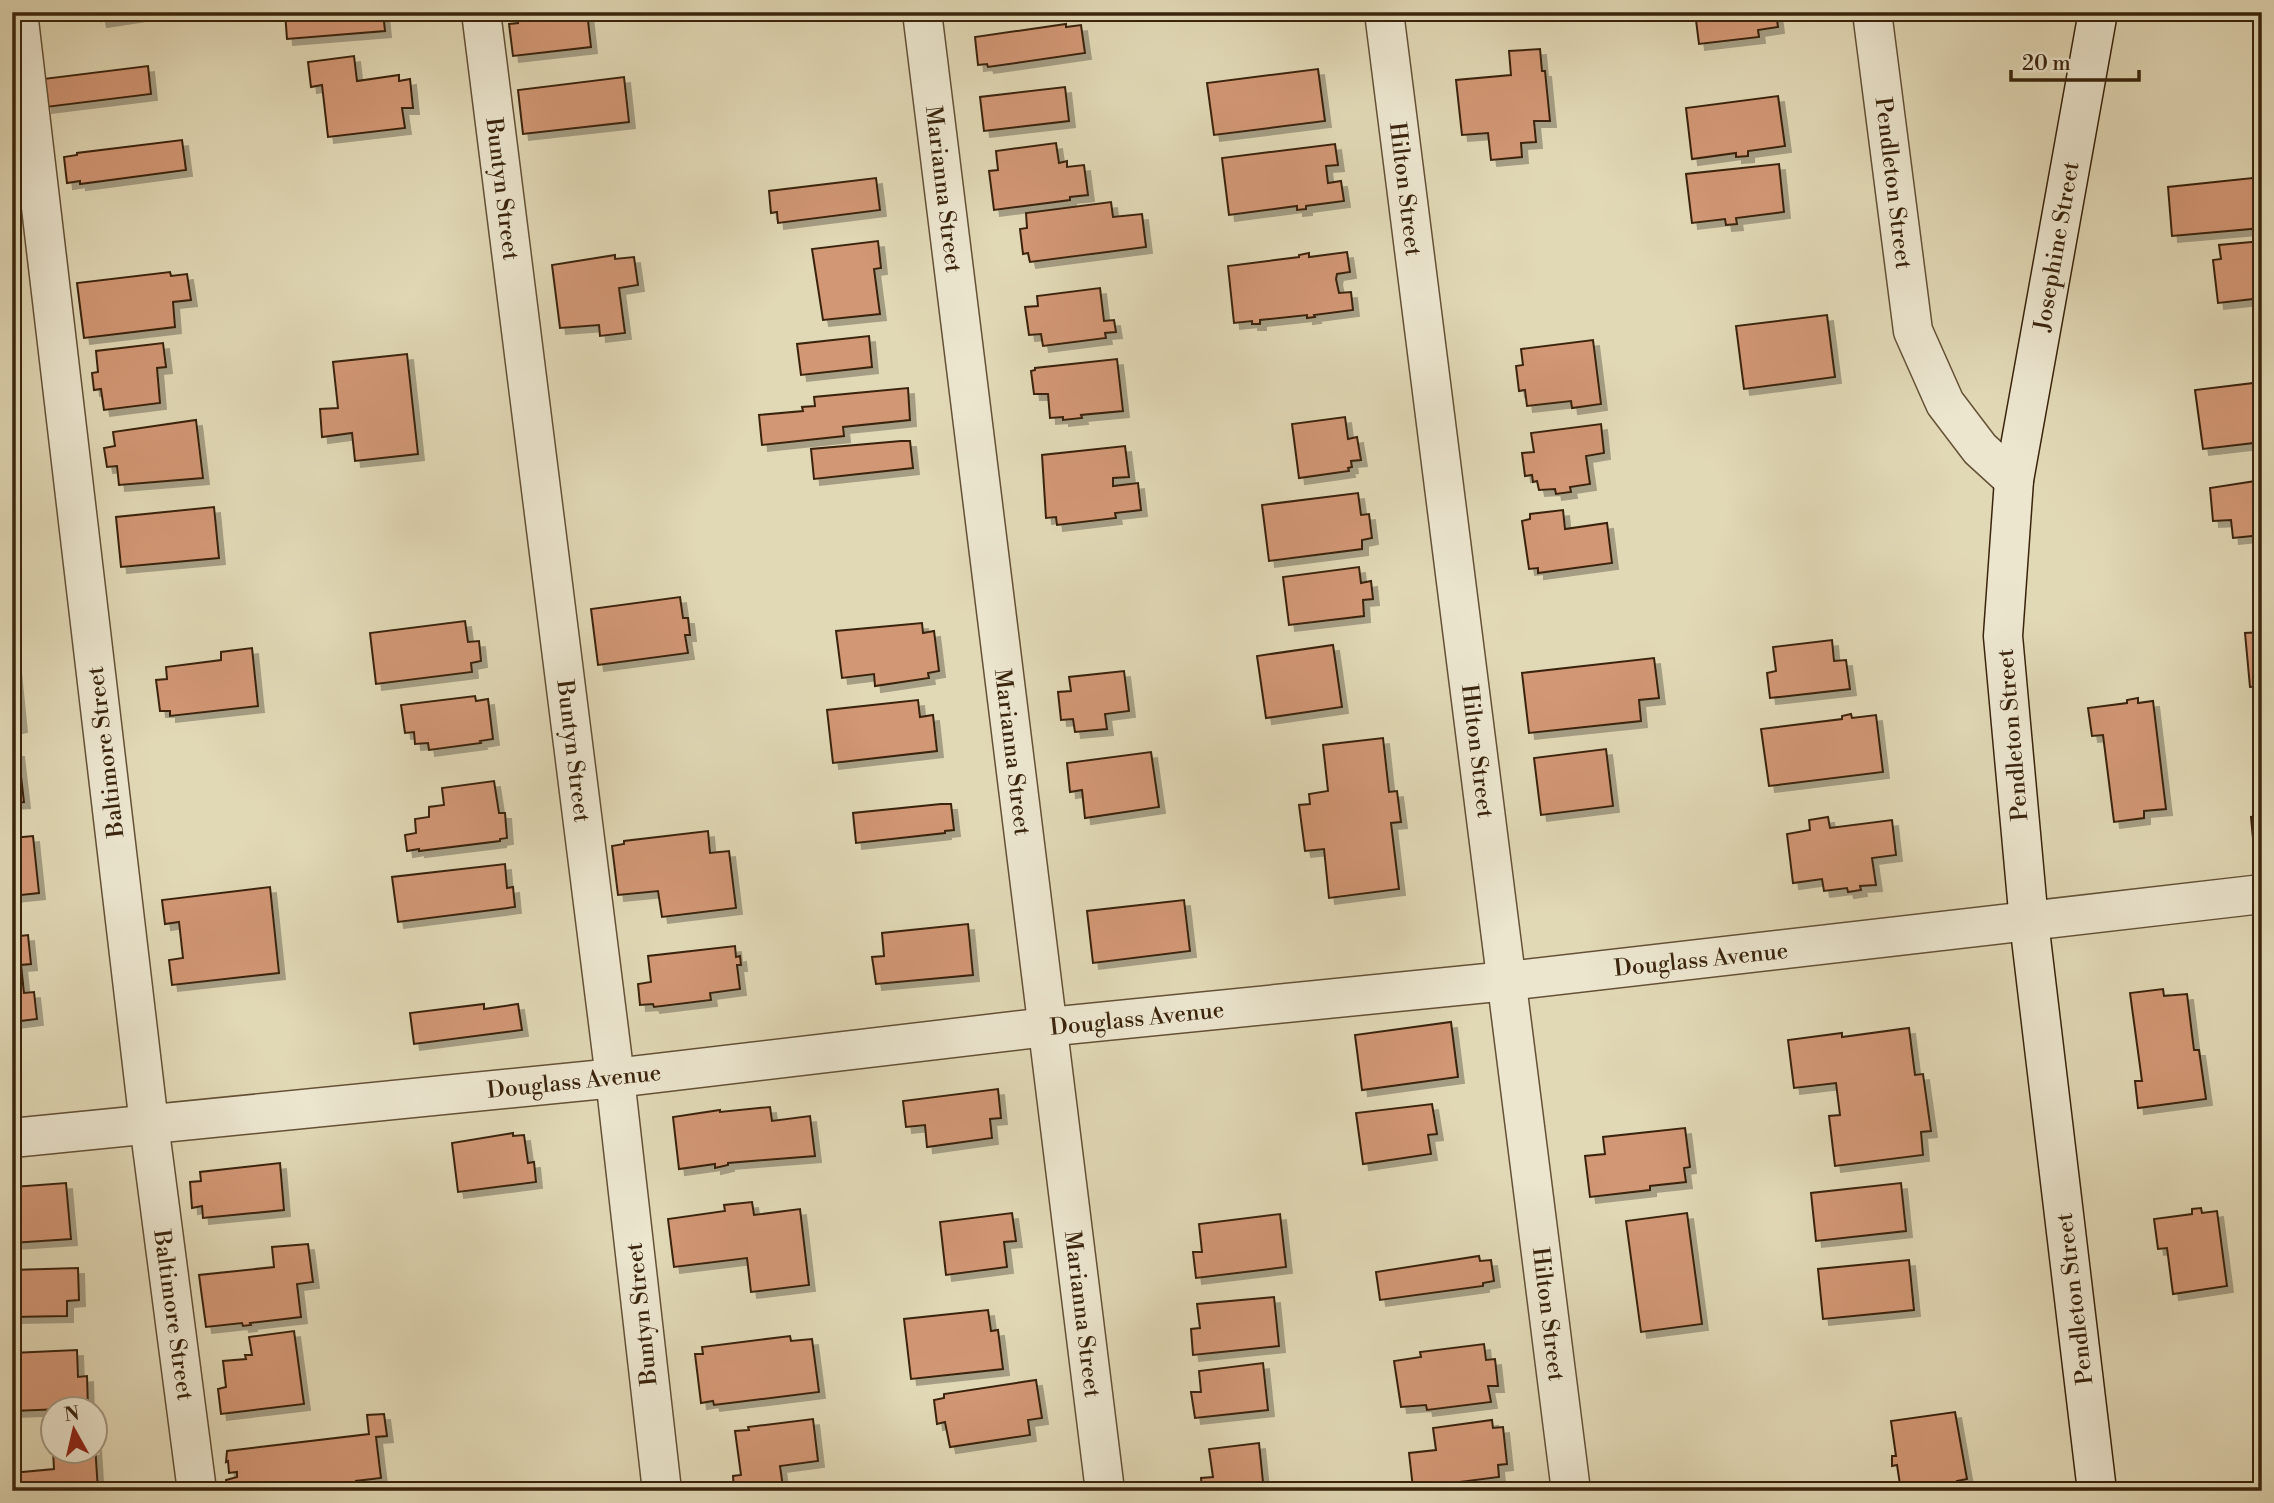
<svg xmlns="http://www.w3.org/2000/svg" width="2274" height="1503" font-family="'Libre Bodoni',serif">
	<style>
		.building { fill: #d29774; stroke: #3a240c; stroke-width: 2; filter: url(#shadow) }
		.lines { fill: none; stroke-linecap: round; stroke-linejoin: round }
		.street-casing { stroke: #645136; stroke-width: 41 }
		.secondary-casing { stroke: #3a240c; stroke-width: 41 }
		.street { stroke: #ece6cf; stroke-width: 38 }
		.secondary { stroke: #ece6cf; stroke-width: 38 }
		.labels { text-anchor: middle; stroke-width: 5; stroke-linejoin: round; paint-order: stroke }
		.street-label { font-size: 23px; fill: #3a240c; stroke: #ece6cf }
	</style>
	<defs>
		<filter id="shadow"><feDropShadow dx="6" dy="6" stdDeviation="0" flood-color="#0004"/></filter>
	</defs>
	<rect width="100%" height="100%" fill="#e1d8b5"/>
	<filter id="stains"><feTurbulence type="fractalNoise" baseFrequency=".00286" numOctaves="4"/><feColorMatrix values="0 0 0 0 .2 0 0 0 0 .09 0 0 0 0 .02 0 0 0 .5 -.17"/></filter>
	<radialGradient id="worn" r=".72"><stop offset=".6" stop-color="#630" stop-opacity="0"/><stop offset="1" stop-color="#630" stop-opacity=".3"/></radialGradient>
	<g class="building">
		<path d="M99 12H147V14L101 21Z"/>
		<path d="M285 12H383L385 31 287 39Z"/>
		<path d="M517 12H587L591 47 513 56 509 24 518 23Z"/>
		<path d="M1695 12H1776L1778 27 1758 30 1759 37 1699 44Z"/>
		<path d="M1066 24V27L1081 25 1085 53 988 67 987 64 978 65 975 37Z"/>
		<path d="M1540 49 1542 71H1545L1550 121H1534L1536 142 1521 143 1522 157 1491 160 1488 133 1462 135 1456 80 1511 75 1509 51Z"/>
		<path d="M354 56 357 81 399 75V81L410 79 413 108H402L405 128 328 137 322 85 311 87 308 62Z"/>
		<path d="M148 66 151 94 46 107 43 79Z"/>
		<path d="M1318 69 1325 121 1214 135 1207 83Z"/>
		<path d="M624 77 629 122 523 134 518 90Z"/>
		<path d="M1065 87 1069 121 984 131 980 97Z"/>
		<path d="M1778 96 1785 146 1748 151V156L1736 157V153L1692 159 1686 108Z"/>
		<path d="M182 140 186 170 80 184V181L67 183 64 157 77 155V153Z"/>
		<path d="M1056 143 1059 163 1067 161V167L1084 165 1088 195 1070 197V200L994 210 989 171 998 170 996 151Z"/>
		<path d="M1335 144 1338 165 1326 166 1328 183 1341 181 1344 201 1306 206V209L1297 210V206L1229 215 1222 158Z"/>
		<path d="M1779 164 1784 212 1736 218 1737 224 1726 225 1725 219 1692 223 1686 174Z"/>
		<path d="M2262 177V228L2172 236 2168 187Z"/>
		<path d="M876 178 880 210 778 223 777 212 771 213 769 191Z"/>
		<path d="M1111 202 1113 217 1142 214 1146 247 1030 262 1028 253 1023 254 1020 229 1027 228 1026 213Z"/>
		<path d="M878 241 881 268 874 269 880 314 823 320 812 249Z"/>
		<path d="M2262 241V298L2218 303 2213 260 2221 259 2219 245Z"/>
		<path d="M1347 252 1350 272 1337 274 1336 279 1339 293 1351 292 1353 310 1314 315 1315 317 1307 318V315L1260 320V324H1252V321L1234 323 1228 266 1299 257V255L1309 253V257Z"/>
		<path d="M615 255V259L634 257 638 285 619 288 625 333 600 336 599 325 560 328 552 265Z"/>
		<path d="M170 272 171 276 187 274 191 300 173 302 175 327 84 338 77 283Z"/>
		<path d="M1100 288 1104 321 1114 320 1116 332 1105 333 1106 338 1043 346 1041 334 1029 335 1025 307 1038 306 1037 296Z"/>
		<path d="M1827 315 1835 377 1744 389 1736 326Z"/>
		<path d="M869 336 872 367 801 375 797 344Z"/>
		<path d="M1593 340 1601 404 1572 408 1571 401 1527 406 1525 390 1519 391 1516 366 1523 365 1521 349Z"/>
		<path d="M163 343 166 367 157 368 160 403 104 410 101 389 94 390 92 373 98 372 96 351Z"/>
		<path d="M407 354 418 454 355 461 352 433 322 437 320 409 338 408 333 362Z"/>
		<path d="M1117 359 1123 411 1081 415 1082 418 1063 420V417L1050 418 1048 394H1034L1031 371 1035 370V368Z"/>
		<path d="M2262 382V442L2203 449 2195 390Z"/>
		<path d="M908 388 910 420 843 427 844 436 762 445 759 415 803 411 802 407 815 406 814 397Z"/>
		<path d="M1345 417 1348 439 1357 437 1361 460 1351 461 1352 467 1348 468 1349 471 1299 478 1292 424Z"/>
		<path d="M196 420 203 478 119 485 117 466 107 467 104 448 115 446 113 432Z"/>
		<path d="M1601 424 1604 453 1586 456 1590 484 1570 487 1571 492 1556 494 1555 489 1539 490 1537 481 1533 482 1532 475 1525 476 1522 453 1534 452 1531 433Z"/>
		<path d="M901 441H910L913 468 814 479 811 449Z"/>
		<path d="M1125 446 1129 477 1113 478V486L1138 483 1141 510 1115 513 1116 518 1057 525 1056 517 1046 518 1042 455Z"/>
		<path d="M2262 480V535L2233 538 2231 520 2213 521 2210 488Z"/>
		<path d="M1358 493 1361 515 1369 514 1372 538 1362 540V549L1269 561 1262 505Z"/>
		<path d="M214 507 219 558 121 567 116 517Z"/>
		<path d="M1563 510 1565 529 1607 523 1612 563 1538 573V568L1529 569 1522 521 1530 519V514Z"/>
		<path d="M1359 567 1361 583 1371 581 1373 599 1363 600 1364 616 1289 625 1283 577Z"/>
		<path d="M680 597 683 618H688L690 635H685L688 653 598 665 591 609Z"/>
		<path d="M465 621 468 642 479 641 481 661 471 663 472 672 376 684 370 633Z"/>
		<path d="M922 623 923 633 934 631 939 671 928 673 929 678 875 686 874 674 842 678 836 631Z"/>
		<path d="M2262 632V686L2250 687 2245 633Z"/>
		<path d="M1832 640 1834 661 1846 660 1850 689 1770 698 1767 673 1776 671 1773 647Z"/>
		<path d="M1333 645 1342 707 1266 718 1257 656Z"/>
		<path d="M252 648 258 706 170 716V711H160L156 680 167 679 166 667 221 660V652Z"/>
		<path d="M1654 658 1659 698 1639 700 1641 721 1529 733 1522 673Z"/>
		<path d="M12 667H15L21 726 12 728Z"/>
		<path d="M1124 671 1129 711 1105 714 1107 729 1075 732 1073 719 1061 720 1058 692 1071 691 1069 677Z"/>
		<path d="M475 696 476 701 488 699 493 739 480 741 481 743 429 750 428 743 415 744 414 732 405 733 401 705Z"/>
		<path d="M2138 698V703L2153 701 2166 809 2144 811V818L2114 822 2103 735 2092 736 2088 708 2127 703V700Z"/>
		<path d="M918 700 920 717 933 715 937 751 833 763 827 710Z"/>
		<path d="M1851 714 1852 718 1876 715 1883 772 1769 786 1761 729 1842 719V716Z"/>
		<path d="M1383 738 1389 792 1397 791 1401 822 1391 823 1399 889 1329 898 1324 849 1305 851 1299 805 1310 804 1309 794 1328 791 1323 745Z"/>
		<path d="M1606 749 1613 806 1541 815 1534 758Z"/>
		<path d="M12 751H18L24 802 12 803Z"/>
		<path d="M1151 752 1159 807 1085 818 1082 790 1070 792 1067 763Z"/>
		<path d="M494 781 499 813H505L507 838 500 839V841L419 851V849L407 851 405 835 416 833 415 819 429 817V807L444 805 442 788Z"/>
		<path d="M941 804H951L954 830 945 831V833L856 843 853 813Z"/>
		<path d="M2262 816V848L2254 849 2251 817Z"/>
		<path d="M1828 817 1830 828 1892 820 1896 855 1872 858 1876 885 1860 886 1861 890 1848 892 1847 888 1824 891 1822 879 1793 883 1787 834 1810 830 1809 820Z"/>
		<path d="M708 831 710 853 729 851 736 908 662 917 658 891 618 895 612 846 624 844V841Z"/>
		<path d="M33 836 39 893 12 896V838Z"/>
		<path d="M505 864 507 888 513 887 515 907 398 922 392 877Z"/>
		<path d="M270 887 279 973 172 985 169 960 183 958 179 922 165 924 162 900Z"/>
		<path d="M1184 900 1190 951 1093 963 1087 911Z"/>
		<path d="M968 924 973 975 876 984 872 957 884 956 882 933Z"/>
		<path d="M28 935 31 964 21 965 24 993 34 992 37 1019 12 1022V937Z"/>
		<path d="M735 946 736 957 740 956 741 965H737L740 989 710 993 711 1000 654 1007 653 1004 640 1005 638 984 651 982 648 956Z"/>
		<path d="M2163 989 2164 996 2187 994 2194 1050H2199L2206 1099 2138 1108 2135 1081H2142L2130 993Z"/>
		<path d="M484 1004V1009L518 1004 522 1030 414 1044 410 1013Z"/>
		<path d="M1451 1022 1458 1077 1362 1090 1355 1035Z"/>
		<path d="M1909 1028 1915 1075 1923 1074 1931 1131 1921 1132 1923 1155 1835 1166 1829 1116 1840 1115 1836 1083 1794 1088 1788 1040 1842 1033V1037Z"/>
		<path d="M998 1089 1001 1118 990 1119 992 1138 927 1147 925 1125 906 1127 903 1101Z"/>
		<path d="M1432 1104 1437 1134 1428 1135 1431 1154 1363 1164 1356 1113Z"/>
		<path d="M770 1107 772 1121 810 1116 815 1156 728 1163V1165L715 1168V1164L679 1169 673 1117 720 1110V1112Z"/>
		<path d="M1685 1128 1690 1167 1684 1168 1686 1182 1650 1186V1190L1590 1197 1585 1156 1605 1154 1603 1137Z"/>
		<path d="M513 1133V1136L524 1135 528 1163 534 1162 536 1182 458 1192 452 1143Z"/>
		<path d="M280 1163 284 1210 203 1218 202 1206 192 1208 190 1182 201 1181 200 1172Z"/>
		<path d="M66 1183 71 1239 12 1243V1184L13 1187Z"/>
		<path d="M1901 1183 1906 1231 1816 1241 1811 1193Z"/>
		<path d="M752 1202 754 1215 800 1209 809 1285 751 1292 747 1258 674 1267 668 1219 725 1211 724 1205Z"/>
		<path d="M2201 1208 2202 1213 2217 1211 2227 1286 2173 1294 2167 1248 2158 1249 2154 1219 2192 1214V1209Z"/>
		<path d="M1012 1213 1016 1241 1004 1242 1007 1267 946 1275 940 1222Z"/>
		<path d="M1687 1213 1702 1324 1641 1332 1626 1221Z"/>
		<path d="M1280 1214 1286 1267 1196 1278 1193 1252H1202L1199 1224Z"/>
		<path d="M308 1244 313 1282 297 1284 301 1317 250 1323 251 1325 243 1326 242 1323 206 1327 199 1275 274 1267 272 1247Z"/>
		<path d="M1479 1256 1480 1261 1491 1260 1494 1281 1483 1283V1286L1380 1300 1376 1272Z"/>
		<path d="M1909 1260 1914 1310 1823 1319 1818 1269Z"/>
		<path d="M78 1268 79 1300 67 1301V1316L12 1317V1270Z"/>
		<path d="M1274 1297 1279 1346 1193 1355 1191 1329 1200 1328 1197 1304Z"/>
		<path d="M988 1310 991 1331 998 1330 1003 1369 911 1379 904 1319Z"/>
		<path d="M294 1331 304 1404 221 1414 218 1389 226 1387 223 1361 246 1359 245 1355H252L249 1337Z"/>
		<path d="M790 1336 791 1341 812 1339 819 1392 714 1405 713 1401 701 1403 695 1354H703L702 1347Z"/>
		<path d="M1484 1344 1486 1360 1495 1359 1498 1386H1488L1491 1402 1427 1410 1426 1405 1401 1407 1394 1361 1421 1357 1420 1352Z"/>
		<path d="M77 1350 78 1377 87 1376 88 1408 12 1411V1353Z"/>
		<path d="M1263 1363 1268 1410 1195 1418 1191 1392H1201L1199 1371Z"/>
		<path d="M1036 1380 1042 1418 1028 1420 1030 1435 950 1447 945 1422 937 1424 934 1400 944 1398V1394Z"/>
		<path d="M1955 1412 1967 1479 1957 1481 1958 1486 1952 1487 1953 1491H1936V1489L1901 1491 1897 1465 1892 1466V1456H1896L1891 1421Z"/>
		<path d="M384 1414 387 1436 376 1437 381 1478 356 1481 357 1491H227L226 1480 237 1477V1472L229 1473 228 1461 226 1462 227 1451 369 1434 367 1415Z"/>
		<path d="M813 1419 818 1461 780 1466 783 1487 734 1491 733 1476 741 1475 735 1431 749 1430 748 1427Z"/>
		<path d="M1492 1420 1493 1428 1503 1427 1507 1464 1498 1465 1499 1477 1413 1488 1409 1453 1436 1450 1433 1428Z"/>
		<path d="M1259 1443 1263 1482 1238 1485 1239 1491H1202L1201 1478 1213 1477 1209 1449Z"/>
		<path d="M95 1444 98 1491H12V1473L54 1469 53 1450H94Z"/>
	</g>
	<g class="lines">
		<g class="street-casing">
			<g id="street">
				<path d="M18 12 149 1124 197 1491"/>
				<path d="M481 12 615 1078 662 1491"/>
				<path d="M922 12 1105 1491"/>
				<path d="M1384 12 1571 1491"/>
				<path d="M1872 12 1913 331 1945 403 1980 449 2014 480"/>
				<path d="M12 1138 615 1078 1047 1027 1507 981 2262 894"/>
			</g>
		</g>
		<g class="secondary-casing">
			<path id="secondary" d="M2097 1491 2029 922 2003 636 2014 480 2098 12"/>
		</g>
		<use href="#street" class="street"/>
		<use href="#secondary" class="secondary"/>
	</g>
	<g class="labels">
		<g class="street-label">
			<text transform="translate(1894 183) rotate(83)" y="8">Pendleton Street</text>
			<text transform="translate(503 189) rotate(83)" y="8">Buntyn Street</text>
			<text transform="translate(944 189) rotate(83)" y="8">Marianna Street</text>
			<text transform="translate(1406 189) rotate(83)" y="8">Hilton Street</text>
			<text transform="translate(2056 246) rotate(-80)" y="8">Josephine Street</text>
			<text transform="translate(2012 735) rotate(-95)" y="8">Pendleton Street</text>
			<text transform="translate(574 751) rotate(83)" y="8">Buntyn Street</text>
			<text transform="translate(1478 751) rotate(83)" y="8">Hilton Street</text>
			<text transform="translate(105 752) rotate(-97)" y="8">Baltimore Street</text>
			<text transform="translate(1013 752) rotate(83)" y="8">Marianna Street</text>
			<text transform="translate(1701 959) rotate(-6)" y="8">Douglass Avenue</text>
			<text transform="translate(1137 1018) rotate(-6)" y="8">Douglass Avenue</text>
			<text transform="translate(574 1081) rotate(-6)" y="8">Douglass Avenue</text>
			<text transform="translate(2074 1299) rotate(-97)" y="8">Pendleton Street</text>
			<text transform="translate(641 1314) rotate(-96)" y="8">Buntyn Street</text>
			<text transform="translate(1083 1314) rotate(83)" y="8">Marianna Street</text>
			<text transform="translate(1549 1314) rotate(83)" y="8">Hilton Street</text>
			<text transform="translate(174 1315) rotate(82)" y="8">Baltimore Street</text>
		</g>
	</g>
	<rect width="2274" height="1503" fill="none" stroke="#e1d8b5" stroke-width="42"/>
	<rect x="14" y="14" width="2246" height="1475" fill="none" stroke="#3a240c" stroke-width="3.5"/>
	<rect x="21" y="21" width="2232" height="1461" fill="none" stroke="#3a240c" stroke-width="2"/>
	<g transform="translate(74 1430) rotate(352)"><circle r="33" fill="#ece6cf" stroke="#a59881" stroke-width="2"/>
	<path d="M0-5L12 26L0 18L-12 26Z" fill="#8f2418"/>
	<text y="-10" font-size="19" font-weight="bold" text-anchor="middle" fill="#3a240c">N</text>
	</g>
	<path d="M2011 70v10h128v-10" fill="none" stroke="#3a240c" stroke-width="3.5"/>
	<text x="2022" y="70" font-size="21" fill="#3a240c" stroke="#ece6cf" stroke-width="5" paint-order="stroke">20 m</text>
	<rect width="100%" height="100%" filter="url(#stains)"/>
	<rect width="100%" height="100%" fill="url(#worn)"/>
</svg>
